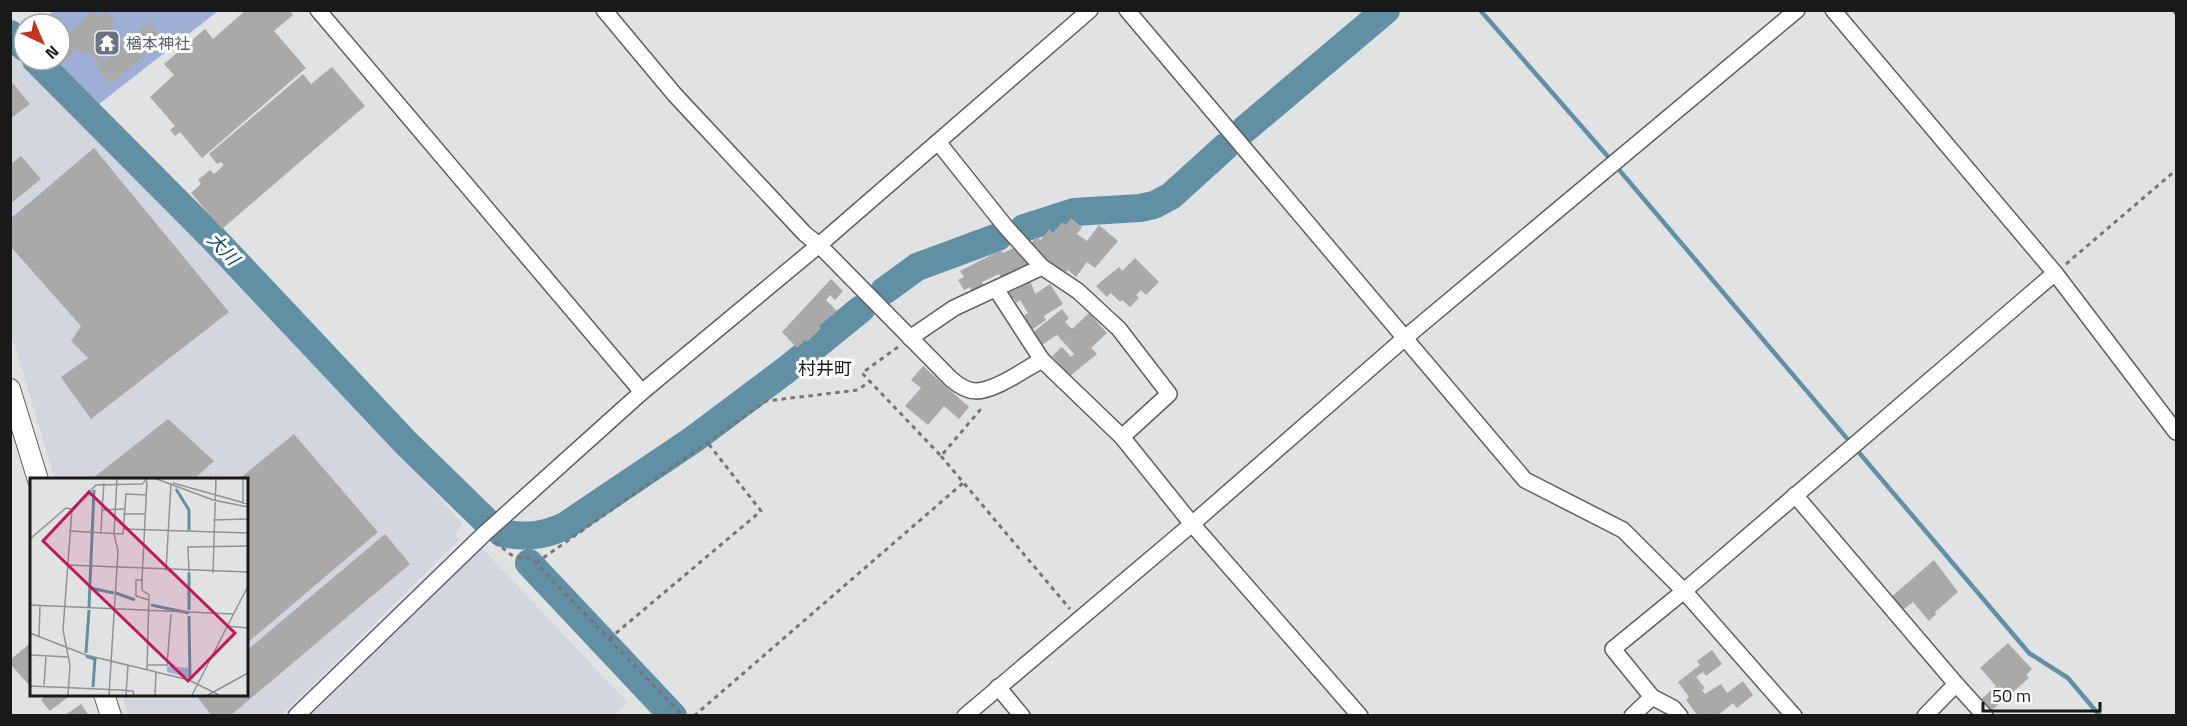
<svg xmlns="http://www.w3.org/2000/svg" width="2187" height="726" font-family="'Titillium Web','Noto Sans JP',sans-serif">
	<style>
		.built { fill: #d2d6df }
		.forest { fill: #9eaed5 }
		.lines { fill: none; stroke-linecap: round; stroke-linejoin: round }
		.stream { stroke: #618fa4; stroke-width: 4.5 }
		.river { stroke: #618fa4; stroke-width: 28 }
		.building { fill: #aba9a8 }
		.minor-casing { stroke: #5e5f60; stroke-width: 18 }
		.major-casing { stroke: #5e5f60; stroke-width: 22 }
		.path { stroke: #757577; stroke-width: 3; stroke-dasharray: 4.5 4.5; stroke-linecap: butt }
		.minor { stroke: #fff; stroke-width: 15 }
		.major { stroke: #fff; stroke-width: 20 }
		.labels { text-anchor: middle; stroke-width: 6; stroke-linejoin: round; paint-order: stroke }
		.worship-label { font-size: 16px; fill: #5b616d; stroke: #fff; text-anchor: start }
		.water-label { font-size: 18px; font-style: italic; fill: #04475e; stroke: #fff }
		.neighbourhood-label { font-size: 18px; fill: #19191a; stroke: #fff }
		.inset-river { fill: none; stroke: #618fa4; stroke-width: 3 }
		.inset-road { fill: none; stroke: #919293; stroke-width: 1.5 }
		.view { fill: #c2185b; fill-opacity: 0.15; stroke: #c2185b; stroke-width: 3 }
		.inset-edge { fill: none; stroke: #19191a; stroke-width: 3 }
	</style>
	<rect width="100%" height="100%" fill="#e1e2e4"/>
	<g class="built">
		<path d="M10 41 24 54V60H29L398 441 410 465 462 523 455 535 460 539 282 715H129L122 695 246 694V480H55L11 333Z"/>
		<path d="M481 547 627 702 614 716H310Z"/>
	</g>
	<path class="forest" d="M55 11H218L85 115 35 60H60V24H30Z"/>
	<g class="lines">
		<path class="stream" d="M1480 10 1604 152 2029 653 2068 678 2100 716"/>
		<g class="river">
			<path d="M10 34 24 47"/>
			<path d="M36 60 214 239 406 443 484 519"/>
			<path d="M1245 129 1386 10"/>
			<path d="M1024 228 1074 212 1140 208 1154 205 1171 196 1225 147"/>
			<path d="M884 291 917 267 998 237"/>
			<path d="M502 533C526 538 543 536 565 526L694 439 786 370 861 309"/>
			<path d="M529 563 673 716"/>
		</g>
	</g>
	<g class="building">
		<path d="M246 10H290L293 15 274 31 306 68 202 158 180 132 175 136 170 130 175 126 150 97 174 75 164 64 205 29 213 39Z"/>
		<path d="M92 11 98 17 106 11 115 22 110 27 114 32 104 40 109 46 97 55 103 62 149 23 163 39 111 83 96 66 99 64 88 51 83 55 77 48 71 53 72 55 60 65 56 60H60V43L62 41 64 43 70 38 68 35Z"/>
		<path d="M332 67 365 106 222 229 191 193 201 184 198 180 210 170 214 174 224 165 221 162 217 164 209 154 303 74 311 84Z"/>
		<path d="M10 80 30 104 10 119Z"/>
		<path d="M94 148 229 312 91 419 61 377 88 358 71 341 81 326 10 246V219Z"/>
		<path d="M21 156 41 179 10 204V165Z"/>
		<path d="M1071 218 1082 227 1077 234 1087 241 1099 225 1118 241 1095 268 1087 262 1076 277 1068 270 1065 273 1029 246 1036 237 1041 240 1049 229 1053 233 1062 222 1066 225Z"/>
		<path d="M1018 246 1028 265 1001 277 999 274 982 282 984 288 973 294 970 287 964 290 958 280 964 277 960 271 1001 250 1003 253Z"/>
		<path d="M1135 258 1159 282 1146 295 1141 290 1136 295 1139 298 1130 307 1122 300 1120 302 1111 293 1107 297 1096 286 1119 267 1122 271Z"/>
		<path d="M831 279 843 291 835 300 830 295 826 300 837 311 819 326 821 328 807 342 805 340 797 348 782 332Z"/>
		<path d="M1030 280 1035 294 1050 284 1063 304 1044 316 1046 320 1030 331 1021 318 1028 313 1020 300 1016 303 1014 298 1010 299 1006 291Z"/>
		<path d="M1062 309 1069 318 1065 322 1072 329 1089 313 1107 333 1091 348 1097 354 1070 376 1052 356 1062 347 1071 357 1074 354 1057 335 1040 346 1031 334Z"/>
		<path d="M923 366 969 407 959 419 944 406 928 425 905 406 921 388 911 380Z"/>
		<path d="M168 419 214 461 193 480H95L93 478Z"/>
		<path d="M294 434 378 532 246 644V480H238Z"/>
		<path d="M385 534 410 564 230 716H212L195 694H246V651Z"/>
		<path d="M1934 560 1958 592 1935 612 1936 614 1929 621 1913 602 1901 611 1890 598Z"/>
		<path d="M2008 643 2032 669 2026 675 2029 678 1990 712 1979 701 1996 686 1980 668Z"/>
		<path d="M29 644 32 647V688L10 664V660Z"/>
		<path d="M1712 650 1722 664 1706 676 1703 672 1696 677 1705 688 1702 690 1705 694 1721 684 1727 693 1743 681 1753 695 1737 708 1733 703 1717 716H1698L1686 700 1689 697 1678 682 1700 665 1697 661Z"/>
		<path d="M46 694H72L50 711 41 700Z"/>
		<path d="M81 704 89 716H64Z"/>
	</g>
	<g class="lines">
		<g class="minor-casing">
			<g id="minor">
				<path d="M318 10 642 392"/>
				<path d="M604 10 675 95 805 234 819 245 951 379C958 385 966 391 976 391 995 391 1025 369 1042 360L1122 437 1192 524 1360 716"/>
				<path d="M1127 10 1525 480 1623 530 1684 591 1794 716"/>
				<path d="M1833 10 2055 273 2176 432"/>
				<path d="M938 142 1005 226 1042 267"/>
				<path d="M996 289 1042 360"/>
				<path d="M910 338 954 308 1042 267 1078 291 1119 329 1169 394 1122 437"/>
				<path d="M1795 495 1956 684 1925 716"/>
				<path d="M1956 684 1985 716"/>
				<path d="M998 687 1022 716"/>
				<path d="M296 716 484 534 642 392 819 245 1090 10"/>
				<path d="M965 716 1192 524 1406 337 1797 10"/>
				<path d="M1632 716 1652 697"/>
				<path d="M1680 716 1673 708 1652 697 1613 649 1684 591 2055 273"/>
			</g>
		</g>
		<g class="major-casing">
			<g id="major">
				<path d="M10 389 38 480"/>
				<path d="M104 694 111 716"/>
			</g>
		</g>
		<g class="path">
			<path d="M2173 10 2176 14"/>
			<path d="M2066 264 2176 170"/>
			<path d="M898 347 862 373 941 456 980 410 977 406"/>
			<path d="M941 456 1070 609"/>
			<path d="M495 542 514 557 531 558 683 716"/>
			<path d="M536 563 766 401 858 390 870 381"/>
			<path d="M609 639 761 511 707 442"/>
			<path d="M694 716 963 483"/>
		</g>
		<use href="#minor" class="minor"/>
		<use href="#major" class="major"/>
	</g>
	<defs>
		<g id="temple-square" transform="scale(1.35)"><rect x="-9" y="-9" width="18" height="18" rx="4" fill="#6b7280" stroke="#fff"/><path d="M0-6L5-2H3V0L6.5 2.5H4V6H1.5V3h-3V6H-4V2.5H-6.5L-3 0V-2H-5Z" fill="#fff"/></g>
	</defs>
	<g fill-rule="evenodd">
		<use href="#temple-square" x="107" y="43"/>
	</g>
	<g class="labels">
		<g class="worship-label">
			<text x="126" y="49">楢本神社</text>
		</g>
		<g class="water-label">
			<text transform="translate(223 249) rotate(46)" y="6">大川</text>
		</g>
		<g class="neighbourhood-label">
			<text x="825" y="375">村井町</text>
		</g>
	</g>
	<g transform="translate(30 478)">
		<rect width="218" height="218" fill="#e1e2e4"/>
		<path d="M137 188 160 190V200L137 194Z" fill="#9eaed5"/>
		<path class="inset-river" d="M146 11 159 32V52M60 110 84 115M86 115 105 122M121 127 159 135M59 129 64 12M159 132V95M159 138 160 201M56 175 59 132M56 178 65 181 63 209"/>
		<path class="inset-road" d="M124 0 183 22 218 29M213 0V26M143 5 218 26M72 32 74 5M93 36H115M183 42 218 41M93 51 218 55M39 53 93 56 96 16 117 17M71 55 72 32 94 31M0 61 36 30 42 31M37 87 218 94M136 93 141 5M159 95 158 69 218 68M183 95 186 0M112 102H106V118L119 122M0 127 203 136M197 148 218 150M0 155 56 177 159 202 189 217M9 158 10 128M0 177 39 179M117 187H137L141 136M117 191 119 117 112 112V102L117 3M14 207 16 179M0 208 91 212 103 213 104 217M38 217 40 187 33 152 42 31 66 7 112 6 118 0M79 217 88 73 84 56 87 0M96 217 98 187M125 217 126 193M162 217 218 108M178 217 218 195"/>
		<path class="view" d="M59 14 205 155 158 203 13 63Z"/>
		<rect width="218" height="218" class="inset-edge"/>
	</g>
	<rect width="2187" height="726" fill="none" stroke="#19191a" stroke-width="24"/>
	<g transform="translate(42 42) rotate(136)"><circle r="28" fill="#ffffff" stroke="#a3a3a3" stroke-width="1.5"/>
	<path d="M0-4.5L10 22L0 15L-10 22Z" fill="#c1351f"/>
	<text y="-9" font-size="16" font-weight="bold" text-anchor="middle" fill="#19191a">N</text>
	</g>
	<path d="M1983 702v9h117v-9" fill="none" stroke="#19191a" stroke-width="3"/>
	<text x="1992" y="702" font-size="18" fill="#19191a" stroke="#ffffff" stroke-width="4.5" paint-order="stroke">50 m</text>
</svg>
